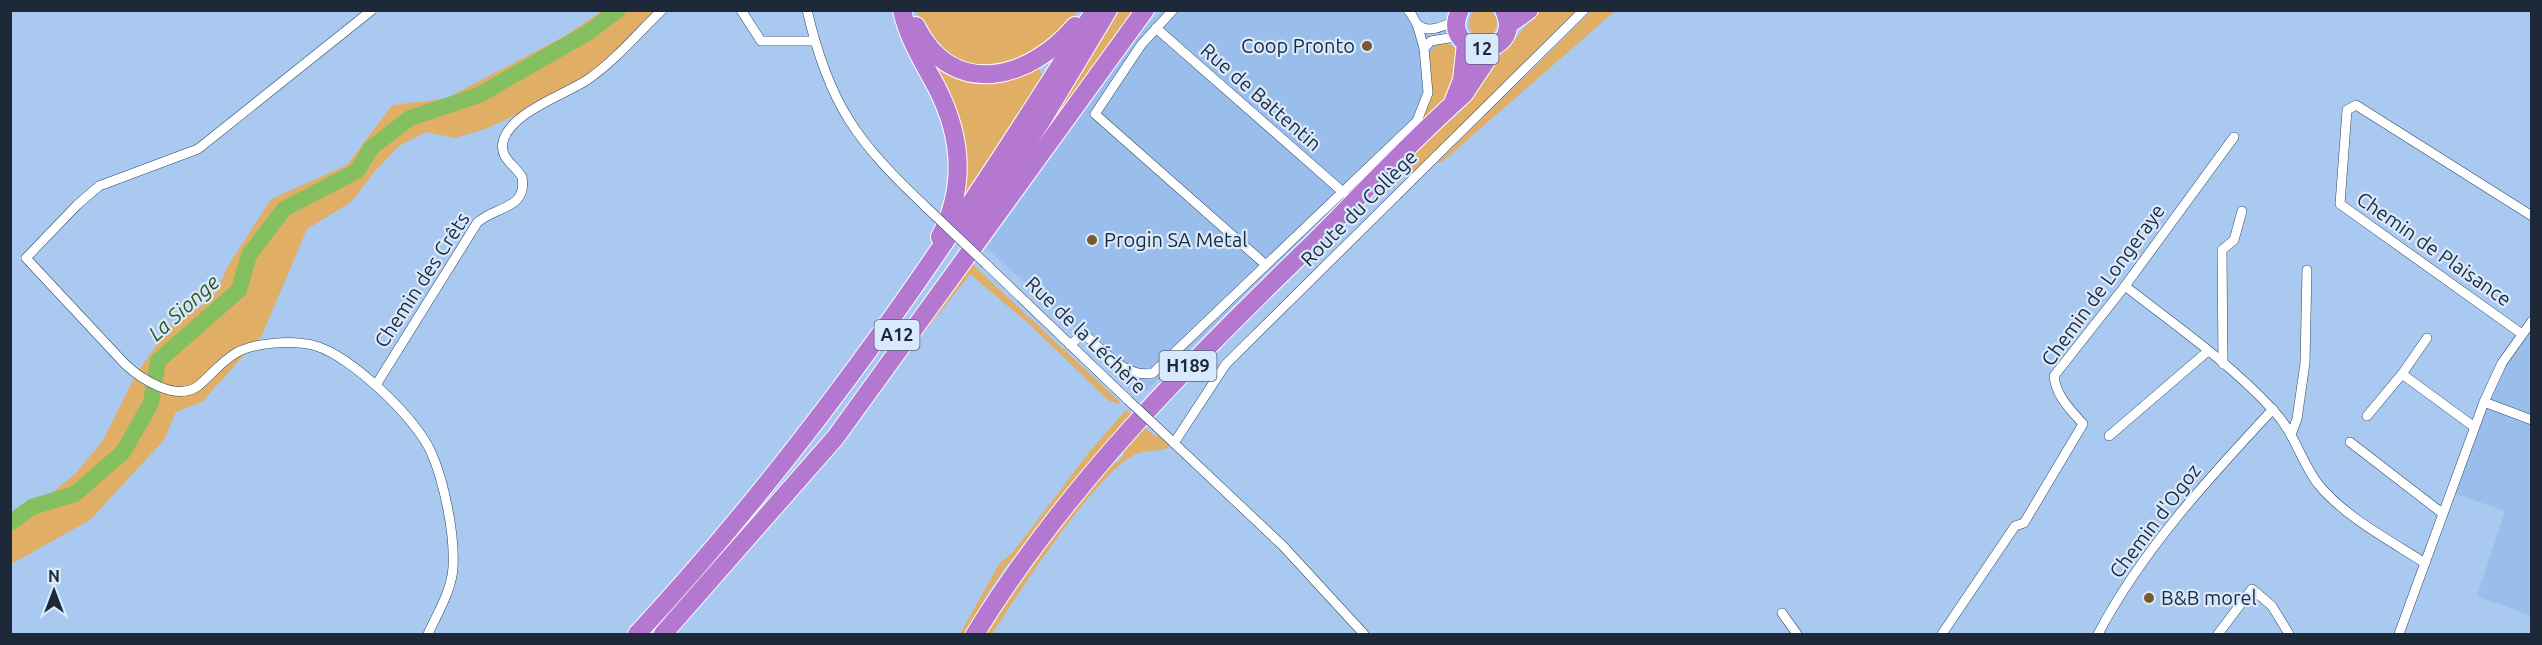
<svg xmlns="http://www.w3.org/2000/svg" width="2542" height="645" font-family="Ubuntu,sans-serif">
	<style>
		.built { fill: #9abeeb }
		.green { fill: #e1ae65 }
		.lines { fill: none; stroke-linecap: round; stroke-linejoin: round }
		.river { stroke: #84bf60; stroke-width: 16 }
		.street-casing { stroke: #2e486a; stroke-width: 10 }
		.highway-casing { stroke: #fff; stroke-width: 20 }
		.street { stroke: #fff; stroke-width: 9 }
		.highway { stroke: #b578d0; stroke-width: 18 }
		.street-bridge-casing { stroke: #2e486a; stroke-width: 10; stroke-linecap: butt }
		.street-bridge { stroke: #fff; stroke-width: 9 }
		.poi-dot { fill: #795a2f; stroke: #d9e9fd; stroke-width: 2 }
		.labels { text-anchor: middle; stroke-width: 4.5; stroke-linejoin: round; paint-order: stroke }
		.shield { fill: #d9e9fd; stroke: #556373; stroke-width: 1.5 }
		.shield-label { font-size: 18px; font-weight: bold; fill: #1d2938 }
		.poi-label { font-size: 20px; fill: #1d2938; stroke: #d9e9fd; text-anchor: start }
		.street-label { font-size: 20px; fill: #1d2938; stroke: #d9e9fd }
		.water-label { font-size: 21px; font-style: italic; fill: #325717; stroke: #d9e9fd }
	</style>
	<rect width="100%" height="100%" fill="#aac9f1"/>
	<g class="built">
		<path d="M1162 11H1412L1446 53 1436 109 1146 391 986 248 1145 27Z"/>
		<path d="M2531 321V616L2477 596 2505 511 2450 492 2502 363Z"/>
	</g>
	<g class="green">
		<circle cx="1483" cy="23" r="14"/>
		<path d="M602 11H662L602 68 538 105 485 129 455 138 426 132 399 146 376 170 351 202 307 229 262 335 202 402 176 412 164 440 90 520 11 564V514L52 493 76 473 102 442 136 374 154 349 175 321 212 300 228 266 271 199 347 165 392 105 445 99 563 37Z"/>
		<path d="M917 11H1077C1067 28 1042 54 1024 62 982 80 927 56 917 11Z"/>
		<path d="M1119 11H1140L1048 137 1043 134Z"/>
		<path d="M1539 11H1578L1407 179 1398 169 1465 107 1493 64Z"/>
		<path d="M1591 11H1615L1442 162 1437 163Z"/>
		<path d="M917 35 945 65 1037 67 1043 75 954 216 961 185Z"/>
		<path d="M1438 44C1474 38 1454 90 1442 105 1436 112 1427 117 1420 123 1433 100 1430 80 1428 55Z"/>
		<path d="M969 261 1120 402 1118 404 1108 400 1029 324 970 274 842 437Z"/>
		<path d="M1126 410 1133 416 1005 568 986 596 967 634H960L999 564 1014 551 1090 451Z"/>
		<path d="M1142 425 1156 437 1159 434 1169 445 1168 448C1158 451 1147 450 1136 454 1096 472 1018 594 992 634H983L1007 596 1112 459 1117 463 1124 455 1120 450Z"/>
	</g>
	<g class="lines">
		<path class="river" d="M10 523 32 507 75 494 123 452 151 403 158 361 239 290 249 255 284 209 357 171 371 148 410 118 479 95 589 32 618 10"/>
		<g class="street-casing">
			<g id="street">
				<path d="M372 10 198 149 99 186 77 205 26 258 125 364C141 379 176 402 198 386 211 375 221 362 236 353 255 342 294 340 316 346 352 357 416 418 431 452 444 481 455 534 453 567 452 590 437 614 428 634"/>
				<path d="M741 10 761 41H814"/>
				<path d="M807 10C829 105 857 142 927 208"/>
				<path d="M1173 10 1141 45 1095 114 1266 265 1417 121 1428 93 1424 48 1431 41 1460 36"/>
				<path d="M1408 10C1412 14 1414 20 1417 24 1428 35 1446 25 1457 20"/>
				<path d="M1417 24 1424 48"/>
				<path d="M1156 28 1344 193"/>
				<path d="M986 264 1128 400"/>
				<path d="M2125 286C2175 325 2230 363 2273 410 2295 433 2300 460 2318 484 2345 517 2389 540 2425 563"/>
				<path d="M2522 334 2340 204 2347 110 2356 105 2532 216"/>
				<path d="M2427 338 2402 374 2473 426"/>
				<path d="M1070 345 1078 338 1086 336C1105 352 1127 379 1153 373L1266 265"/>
				<path d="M2223 364 2222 250 2234 240 2242 211"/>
				<path d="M376 385 477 223C494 206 528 210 522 177 515 165 499 158 503 142 509 113 566 94 587 80 615 61 638 33 662 10"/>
				<path d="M2484 402 2502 363 2532 321"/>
				<path d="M2367 416 2402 374"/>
				<path d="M1157 427 1283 546 1364 634"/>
				<path d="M2292 432 2297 419 2305 363 2307 270"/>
				<path d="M2109 436 2208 351"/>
				<path d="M2350 442 2442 513"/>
				<path d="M1174 443 1226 364 1584 10"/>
				<path d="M1782 613 1797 634"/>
				<path d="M1942 634 2015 526 2024 523 2083 424C2070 409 2056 396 2054 376L2125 286 2234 137"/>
				<path d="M2098 634C2143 549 2208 479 2273 409"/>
				<path d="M2218 634 2252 589 2272 606 2289 634"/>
				<path d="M2399 634 2484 402 2532 420"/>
			</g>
		</g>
		<g class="highway-casing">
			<g id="highway">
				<path d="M902 10C908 38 923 62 936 86 962 136 966 187 940 237"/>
				<path d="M1460 10C1437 59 1527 61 1504 10"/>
				<path d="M1508 25 1529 10"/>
				<path d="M916 26C953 101 1030 79 1075 26"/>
				<path d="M1454 100 1462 80 1466 43"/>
				<path d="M966 236 1042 120 1108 10"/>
				<path d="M637 634C815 442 956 233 1095 10"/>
				<path d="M663 634 835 438 1145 10"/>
				<path d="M975 634C1066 486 1187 365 1312 244 1362 194 1411 141 1464 94L1486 61 1490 48"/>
			</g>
		</g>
		<use href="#street" class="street"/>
		<use href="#highway" class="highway"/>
		<g class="street-bridge-casing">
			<g id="street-bridge">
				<path d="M927 208 986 264"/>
				<path d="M1128 400 1157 427"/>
			</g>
		</g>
		<use href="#street-bridge" class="street-bridge"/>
	</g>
	<g class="poi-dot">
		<circle cx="1367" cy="46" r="6"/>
		<circle cx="1092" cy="240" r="6"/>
		<circle cx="2149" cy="598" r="6"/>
	</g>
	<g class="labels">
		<g class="shield">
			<rect x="1465.5" y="34" width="33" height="30" rx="4.5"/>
			<rect x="874.5" y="320" width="45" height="30" rx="4.5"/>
			<rect x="1159.5" y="351" width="57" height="30" rx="4.5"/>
		</g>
		<g class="shield-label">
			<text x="1482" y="55">12</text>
			<text x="897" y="341">A12</text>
			<text x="1188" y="372">H189</text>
		</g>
		<g class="poi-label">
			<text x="1355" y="53" text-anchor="end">Coop Pronto</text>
			<text x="1104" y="247">Progin SA Metal</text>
			<text x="2161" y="605">B&amp;B morel</text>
		</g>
		<g class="street-label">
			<text transform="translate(1261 97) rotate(41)" y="7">Rue de Battentin</text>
			<text transform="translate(1359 208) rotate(-45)" y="7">Route du Collège</text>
			<text transform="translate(2434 249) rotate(35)" y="7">Chemin de Plaisance</text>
			<text transform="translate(422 280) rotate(-57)" y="7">Chemin des Crêts</text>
			<text transform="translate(2103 285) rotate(-54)" y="7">Chemin de Longeraye</text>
			<text transform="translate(1086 335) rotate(44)" y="7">Rue de la Léchère</text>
			<text transform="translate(2155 521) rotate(-53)" y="7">Chemin d'Ogoz</text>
		</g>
		<g class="water-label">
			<text transform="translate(184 308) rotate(-42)" y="7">La Sionge</text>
		</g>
	</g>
	<rect width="2542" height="645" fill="none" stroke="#1d2938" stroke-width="24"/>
	<g transform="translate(54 591)" stroke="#d9e9fd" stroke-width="4.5" paint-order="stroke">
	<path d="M0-4.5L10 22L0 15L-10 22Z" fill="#1d2938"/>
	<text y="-9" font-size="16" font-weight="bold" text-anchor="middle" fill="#1d2938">N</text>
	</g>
</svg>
